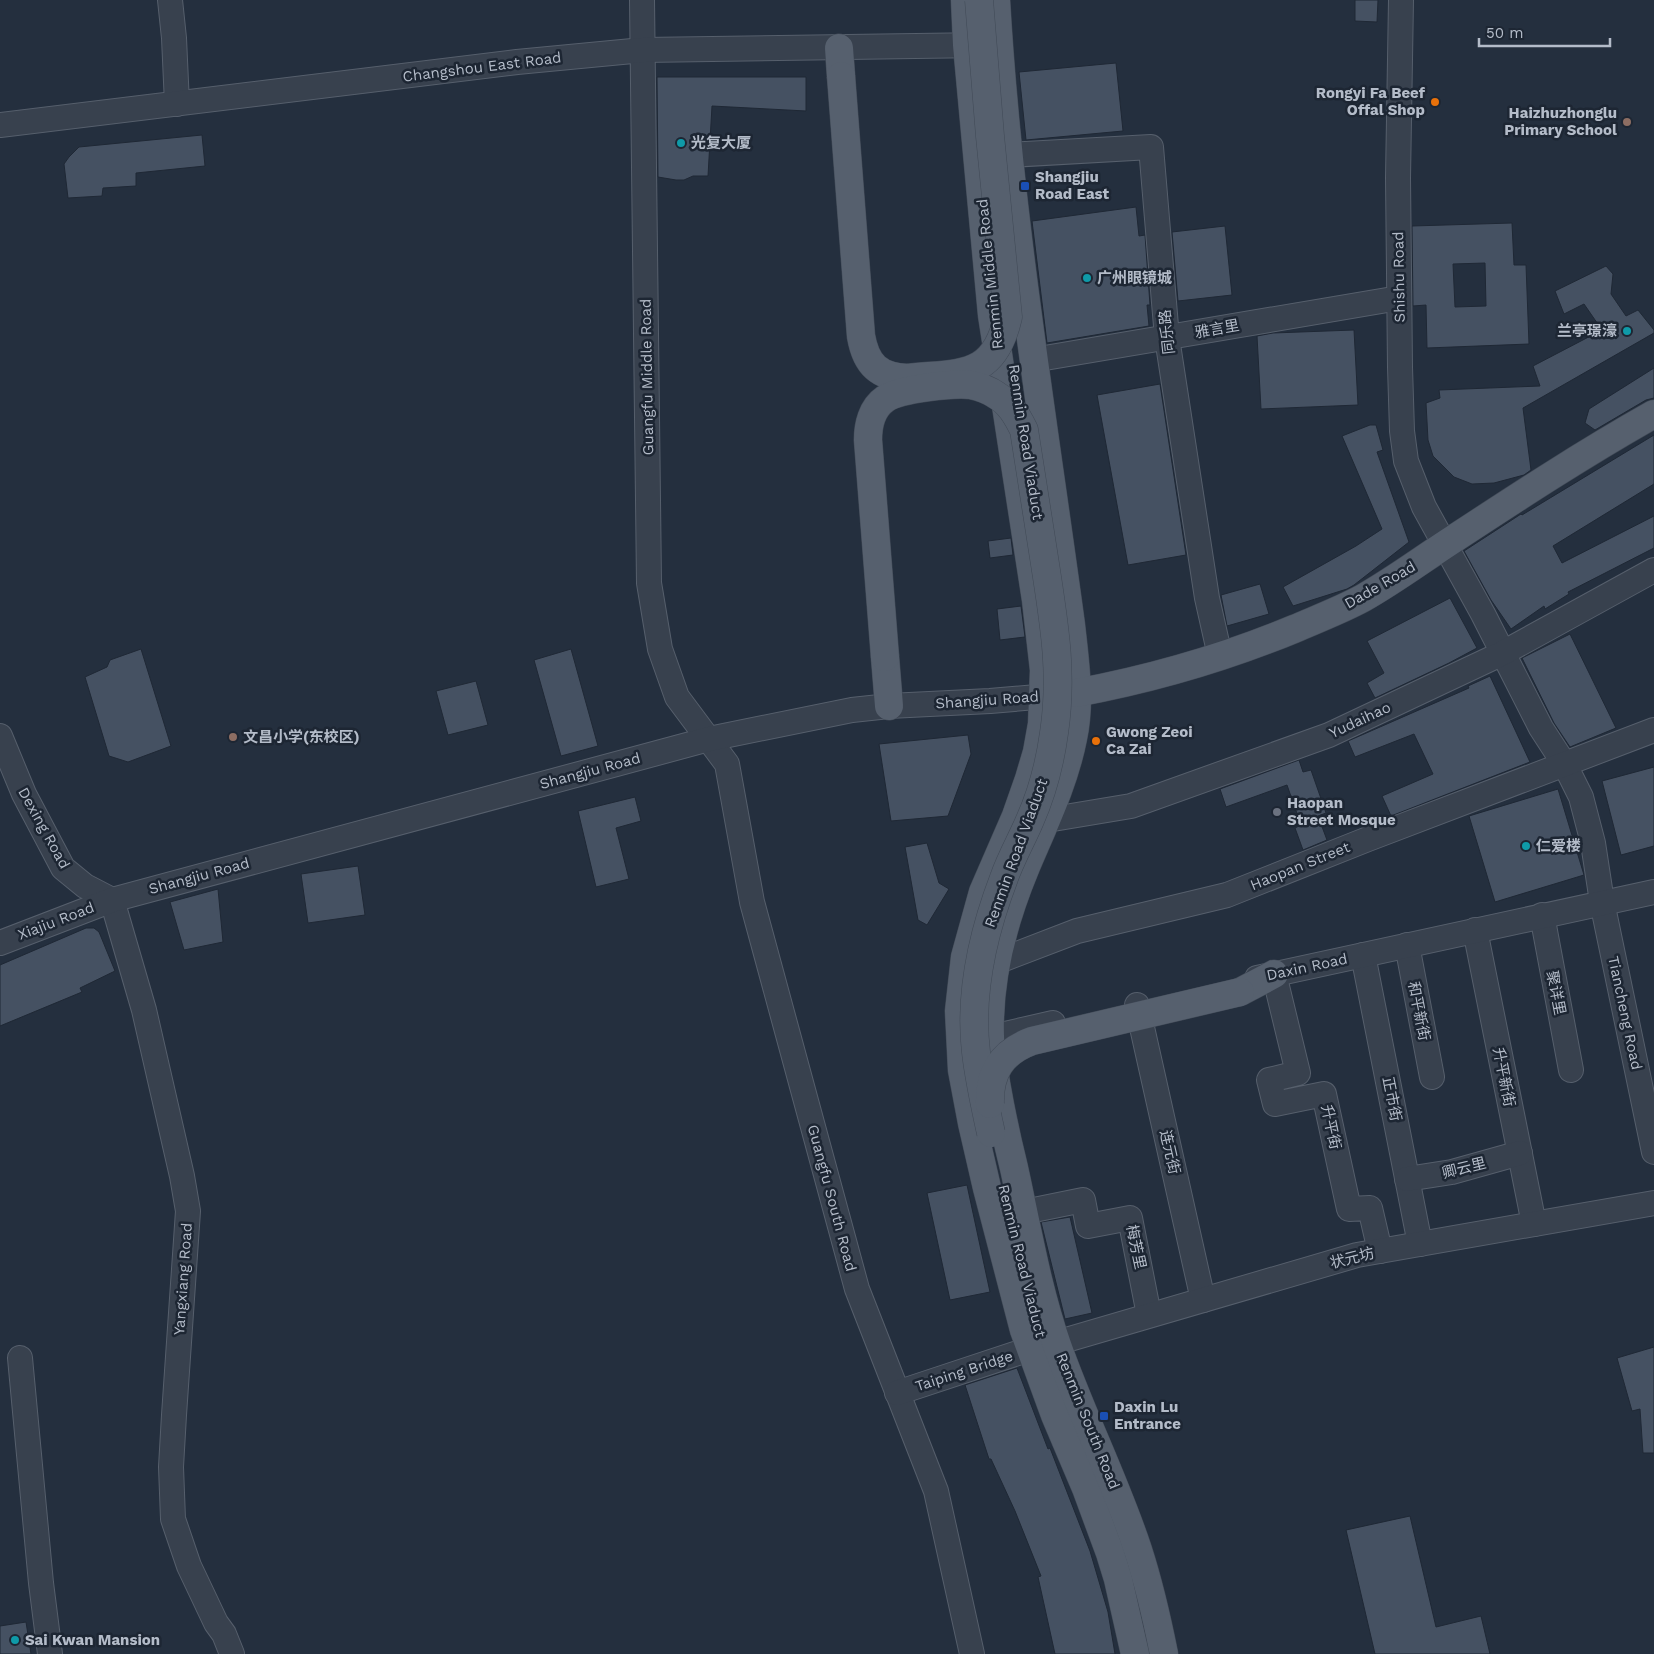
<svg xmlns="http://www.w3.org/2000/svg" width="1654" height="1654" font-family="'Work Sans','Noto Sans SC',sans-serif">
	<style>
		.building { fill: #455162; stroke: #1f2835; fill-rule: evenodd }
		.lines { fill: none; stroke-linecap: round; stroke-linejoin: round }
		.minor-casing { stroke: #565f6c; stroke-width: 26 }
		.major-casing { stroke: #414a57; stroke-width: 29 }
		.minor { stroke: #38414e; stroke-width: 24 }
		.major { stroke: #56606e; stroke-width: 28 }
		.major-bridge-casing { stroke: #414a57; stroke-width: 29; stroke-linecap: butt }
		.major-bridge { stroke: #56606e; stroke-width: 28 }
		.food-dot { fill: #e8710a; stroke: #1d2633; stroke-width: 2 }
		.education-dot { fill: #8d6e63; stroke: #1d2633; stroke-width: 2 }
		.culture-dot { fill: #0f9aa8; stroke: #1d2633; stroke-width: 2 }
		.transit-dot { fill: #1a4fb4; stroke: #1d2633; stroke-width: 2 }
		.worship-dot { fill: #6b7280; stroke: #1d2633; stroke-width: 2 }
		.labels { text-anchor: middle; stroke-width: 5; stroke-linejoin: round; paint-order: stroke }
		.street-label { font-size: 15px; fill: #b4bcc9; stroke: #1d2633 }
		.poi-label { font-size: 15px; font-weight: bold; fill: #b4bcc9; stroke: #1d2633; text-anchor: start }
	</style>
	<rect width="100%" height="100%" fill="#242f3e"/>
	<g class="building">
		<path d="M1355 0H1378L1377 22 1355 21Z"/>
		<path d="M1116 63 1123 131 1026 140 1019 72Z"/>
		<path d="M657 77H806V111L712 106 708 176H693L684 180H676L658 177Z"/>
		<path d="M202 135 205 166 136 173V186L103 188 102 196 68 198 64 164 69 157 79 147Z"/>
		<path d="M1136 207 1139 236 1145 235 1150 305H1147L1149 326 1047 343 1032 221Z"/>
		<path d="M1512 223 1514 265H1526L1529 344 1427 348 1426 305 1413 306 1412 226ZM1485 263 1486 306 1455 307 1453 264Z"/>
		<path d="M1225 226 1232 295 1178 301 1172 232Z"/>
		<path d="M1606 266 1613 274 1611 294 1626 316 1638 310 1654 330V333L1523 408 1531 470 1524 475 1494 483 1472 484 1454 477 1433 456 1428 440 1426 403 1440 398 1439 390 1540 386 1533 366 1602 330 1584 304 1564 314 1555 291Z"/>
		<path d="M1354 330 1358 405 1261 409 1257 336 1273 333Z"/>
		<path d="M1654 368V398L1646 400 1595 430 1585 423 1589 409Z"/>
		<path d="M1160 384 1186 555 1128 565 1097 395Z"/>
		<path d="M1370 425H1376L1383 450 1377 452 1409 542 1354 585 1347 589 1293 606 1283 587 1356 546 1382 529 1342 436Z"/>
		<path d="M1654 435V484L1553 546 1562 563 1654 516V548L1568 592 1569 594 1545 609 1544 606 1511 629 1491 600 1464 551 1521 514 1522 515Z"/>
		<path d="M1011 538 1013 555 990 558 988 541Z"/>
		<path d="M1260 584 1269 614 1227 626 1221 595Z"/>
		<path d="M1450 598 1477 648 1449 663 1375 698 1367 683 1384 673 1367 641Z"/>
		<path d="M1021 606 1025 637 1000 640 997 609Z"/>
		<path d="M1570 634 1616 728 1570 747 1554 723 1522 658Z"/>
		<path d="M141 649 171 746 128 762 109 756 85 677 107 667 110 660Z"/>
		<path d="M571 649 598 746 561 756 534 660Z"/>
		<path d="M1490 676 1530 762 1391 816 1382 796 1433 774 1414 734 1355 757 1348 741 1469 688 1468 686Z"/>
		<path d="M476 681 488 725 448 735 436 691Z"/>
		<path d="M968 735 971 754 948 816 891 821 879 744Z"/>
		<path d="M1299 760 1303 772 1311 770 1326 813 1318 816 1327 840 1303 850 1295 828 1301 825 1287 785 1226 807 1220 789Z"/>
		<path d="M1654 767V846L1621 855 1602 781Z"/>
		<path d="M1558 789 1584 875 1495 902 1469 816Z"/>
		<path d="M635 797 641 821 616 828 629 879 596 887 578 811Z"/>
		<path d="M927 843 939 883 949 889 927 925 918 920 905 847Z"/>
		<path d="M358 866 365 915 308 923 301 874Z"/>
		<path d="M218 889 223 942 184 950 170 902Z"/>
		<path d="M86 928H94L99 932 115 971 80 988 82 992 0 1026V965Z"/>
		<path d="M967 1185 990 1292 950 1300 927 1193Z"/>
		<path d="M1070 1217 1092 1313 1065 1319 1041 1222Z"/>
		<path d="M1654 1347V1453H1643L1640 1409 1632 1411 1617 1358Z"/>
		<path d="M1017 1368 1048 1449 1050 1448 1090 1551 1108 1612 1115 1654H1055L1038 1577 1041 1576 1015 1511 991 1459H989L965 1385Z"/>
		<path d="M1410 1516 1436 1627 1481 1616 1490 1654H1375L1346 1530Z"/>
		<path d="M26 1622 31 1654H0V1626Z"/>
	</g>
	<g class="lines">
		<g class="minor-casing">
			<g id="minor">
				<path d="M170 0 174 38 177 104"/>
				<path d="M642 0 649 583 660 649 677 697 727 764 752 902 857 1289 936 1491 972 1654"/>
				<path d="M1401 0 1398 178 1400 367 1402 431 1406 461 1424 507 1483 614 1541 728 1565 765 1581 797 1593 843 1602 902 1654 1152"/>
				<path d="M0 125 517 62 643 50 984 45"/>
				<path d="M1009 155 1151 147 1167 338 1207 598 1220 656"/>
				<path d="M1033 360 1399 298"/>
				<path d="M0 736 24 794 63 868 85 886 112 900"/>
				<path d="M1047 820 1131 806 1329 735 1503 653 1654 570"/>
				<path d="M112 900 144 1010 182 1176 188 1211 174 1415 171 1467 173 1519 189 1566 216 1623 224 1634 232 1654"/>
				<path d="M1542 915 1571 1070"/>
				<path d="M1475 930 1534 1224"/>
				<path d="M0 943 112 900 709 739 852 710 889 706 990 701 1060 695"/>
				<path d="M1407 945 1432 1077"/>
				<path d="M1363 955 1420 1244"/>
				<path d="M996 962 1077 931 1227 895 1368 839 1654 730"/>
				<path d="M1274 974 1298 1073 1269 1080 1275 1104 1324 1094 1349 1209 1370 1208 1380 1251"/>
				<path d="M1257 978 1654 892"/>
				<path d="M1137 1005 1203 1300"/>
				<path d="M974 1041 1053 1023"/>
				<path d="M1407 1179 1452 1172 1520 1153"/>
				<path d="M1024 1212 1083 1200 1088 1226 1130 1218 1149 1315"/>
				<path d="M1056 1343 1357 1255 1654 1203"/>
				<path d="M20 1358 41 1583 50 1654"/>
				<path d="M897 1393 1030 1349"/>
			</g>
		</g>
		<g class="major-casing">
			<g id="major">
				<path d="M965 0 967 45 992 315 1036 600 1044 670 1042 724 1037 752 1029 779 1016 816 983 892 965 957 959 1011 962 1070 972 1123 987 1188 1024 1330 1055 1415 1086 1488 1110 1553 1118 1579 1135 1654"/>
				<path d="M996 0C1008 210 1043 418 1071 625 1075 662 1081 701 1073 738 1064 784 1043 826 1025 869 1003 922 988 977 990 1036 990 1051 994 1068 996 1083 1001 1112 1007 1140 1014 1168 1027 1227 1037 1288 1057 1345 1081 1414 1115 1480 1138 1550 1149 1584 1157 1619 1164 1654"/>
				<path d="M839 48 841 76"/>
				<path d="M885 657 889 706"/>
				<path d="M1076 693C1151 679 1224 658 1294 629 1317 619 1341 610 1363 598 1393 581 1420 561 1449 542 1516 498 1583 454 1654 414"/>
				<path d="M1240 992 1274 974"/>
			</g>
		</g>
		<use href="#minor" class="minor"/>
		<use href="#major" class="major"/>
		<g class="major-bridge-casing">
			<g id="major-bridge">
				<path d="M841 76 861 336C866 365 879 377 908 378 962 372 994 379 1008 317L990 136 979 0"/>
				<path d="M885 657 868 440C868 425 872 408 885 399 899 389 954 383 971 385 980 387 989 390 996 395 1010 403 1017 416 1024 430 1031 475 1038 520 1045 564 1054 623 1063 673 1054 733 1050 762 1042 793 1030 820 1022 839 1011 858 1004 878 983 933 969 993 976 1052 979 1079 985 1106 991 1133"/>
				<path d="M990 1104C989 1072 1002 1052 1032 1041L1240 992"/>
			</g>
		</g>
		<use href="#major-bridge" class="major-bridge"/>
	</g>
	<g class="food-dot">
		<circle cx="1435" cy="102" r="5"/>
		<circle cx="1096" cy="741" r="5"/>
	</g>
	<g class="education-dot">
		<circle cx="1627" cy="122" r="5"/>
		<circle cx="233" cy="737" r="5"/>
	</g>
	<g class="culture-dot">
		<circle cx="681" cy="143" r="5"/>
		<circle cx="1087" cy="278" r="5"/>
		<circle cx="1627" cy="331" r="5"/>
		<circle cx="1526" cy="846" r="5"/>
		<circle cx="15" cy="1640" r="5"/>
	</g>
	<g class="transit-dot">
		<rect x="1020" y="181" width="10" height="10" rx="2.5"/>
		<rect x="1099" y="1411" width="10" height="10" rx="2.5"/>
	</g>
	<circle class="worship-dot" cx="1277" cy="812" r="5"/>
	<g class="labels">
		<g class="street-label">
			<text transform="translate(482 67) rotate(-7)" y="5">Changshou East Road</text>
			<text transform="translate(990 274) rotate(-96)" y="5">Renmin Middle Road</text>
			<text transform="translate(1399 277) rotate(-91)" y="5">Shishu Road</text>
			<text transform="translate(1217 329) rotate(-10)" y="5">雅言里</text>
			<text transform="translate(1167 332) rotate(-96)" y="5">同乐路</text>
			<text transform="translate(647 377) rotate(-91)" y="5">Guangfu Middle Road</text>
			<text transform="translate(1026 442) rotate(81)" y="5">Renmin Road Viaduct</text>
			<text transform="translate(1380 585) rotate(-30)" y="5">Dade Road</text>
			<text transform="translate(987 700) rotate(-4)" y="5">Shangjiu Road</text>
			<text transform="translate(1360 720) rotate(-25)" y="5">Yudaihao</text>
			<text transform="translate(590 771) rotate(-15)" y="5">Shangjiu Road</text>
			<text transform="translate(44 828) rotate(61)" y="5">Dexing Road</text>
			<text transform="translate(1016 853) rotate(-70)" y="5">Renmin Road Viaduct</text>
			<text transform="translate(1300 866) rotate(-22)" y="5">Haopan Street</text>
			<text transform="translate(199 876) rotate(-15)" y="5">Shangjiu Road</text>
			<text transform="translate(56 921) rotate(-21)" y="5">Xiajiu Road</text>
			<text transform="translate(1307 967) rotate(-12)" y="5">Daxin Road</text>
			<text transform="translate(1556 993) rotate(79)" y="5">聚详里</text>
			<text transform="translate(1419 1011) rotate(79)" y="5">和平新街</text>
			<text transform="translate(1625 1013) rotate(78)" y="5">Tiancheng Road</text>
			<text transform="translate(1504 1077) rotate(79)" y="5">升平新街</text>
			<text transform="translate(1392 1099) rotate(79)" y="5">正市街</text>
			<text transform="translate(1331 1127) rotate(78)" y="5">升平街</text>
			<text transform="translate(1170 1152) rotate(77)" y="5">连元街</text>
			<text transform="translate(1464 1168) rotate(-14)" y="5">卿云里</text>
			<text transform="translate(832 1198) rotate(75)" y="5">Guangfu South Road</text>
			<text transform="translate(1136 1247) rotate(78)" y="5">梅芳里</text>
			<text transform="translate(1352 1258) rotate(-14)" y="5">状元坊</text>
			<text transform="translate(1022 1261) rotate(76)" y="5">Renmin Road Viaduct</text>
			<text transform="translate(183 1279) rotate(-86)" y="5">Yangxiang Road</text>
			<text transform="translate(964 1371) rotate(-18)" y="5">Taiping Bridge</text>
			<text transform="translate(1088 1421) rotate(68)" y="5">Renmin South Road</text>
		</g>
		<g class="poi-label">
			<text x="1425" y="98" text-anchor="end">Rongyi Fa Beef<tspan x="1425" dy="17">Offal Shop</tspan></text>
			<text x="1617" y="118" text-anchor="end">Haizhuzhonglu<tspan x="1617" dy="17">Primary School</tspan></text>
			<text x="691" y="148">光复大厦</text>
			<text x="1035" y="182">Shangjiu<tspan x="1035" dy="17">Road East</tspan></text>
			<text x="1097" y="283">广州眼镜城</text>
			<text x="1617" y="336" text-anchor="end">兰亭璟濠</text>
			<text x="1106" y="737">Gwong Zeoi<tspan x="1106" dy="17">Ca Zai</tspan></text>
			<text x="243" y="742">文昌小学(东校区)</text>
			<text x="1287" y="808">Haopan<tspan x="1287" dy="17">Street Mosque</tspan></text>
			<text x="1536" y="851">仁爱楼</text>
			<text x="1114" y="1412">Daxin Lu<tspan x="1114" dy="17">Entrance</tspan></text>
			<text x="25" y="1645">Sai Kwan Mansion</text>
		</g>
	</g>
	<path d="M1479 38v8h131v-8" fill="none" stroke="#b4bcc9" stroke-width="2.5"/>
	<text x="1486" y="38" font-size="15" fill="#b4bcc9" stroke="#1d2633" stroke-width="4" paint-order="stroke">50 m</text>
</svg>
